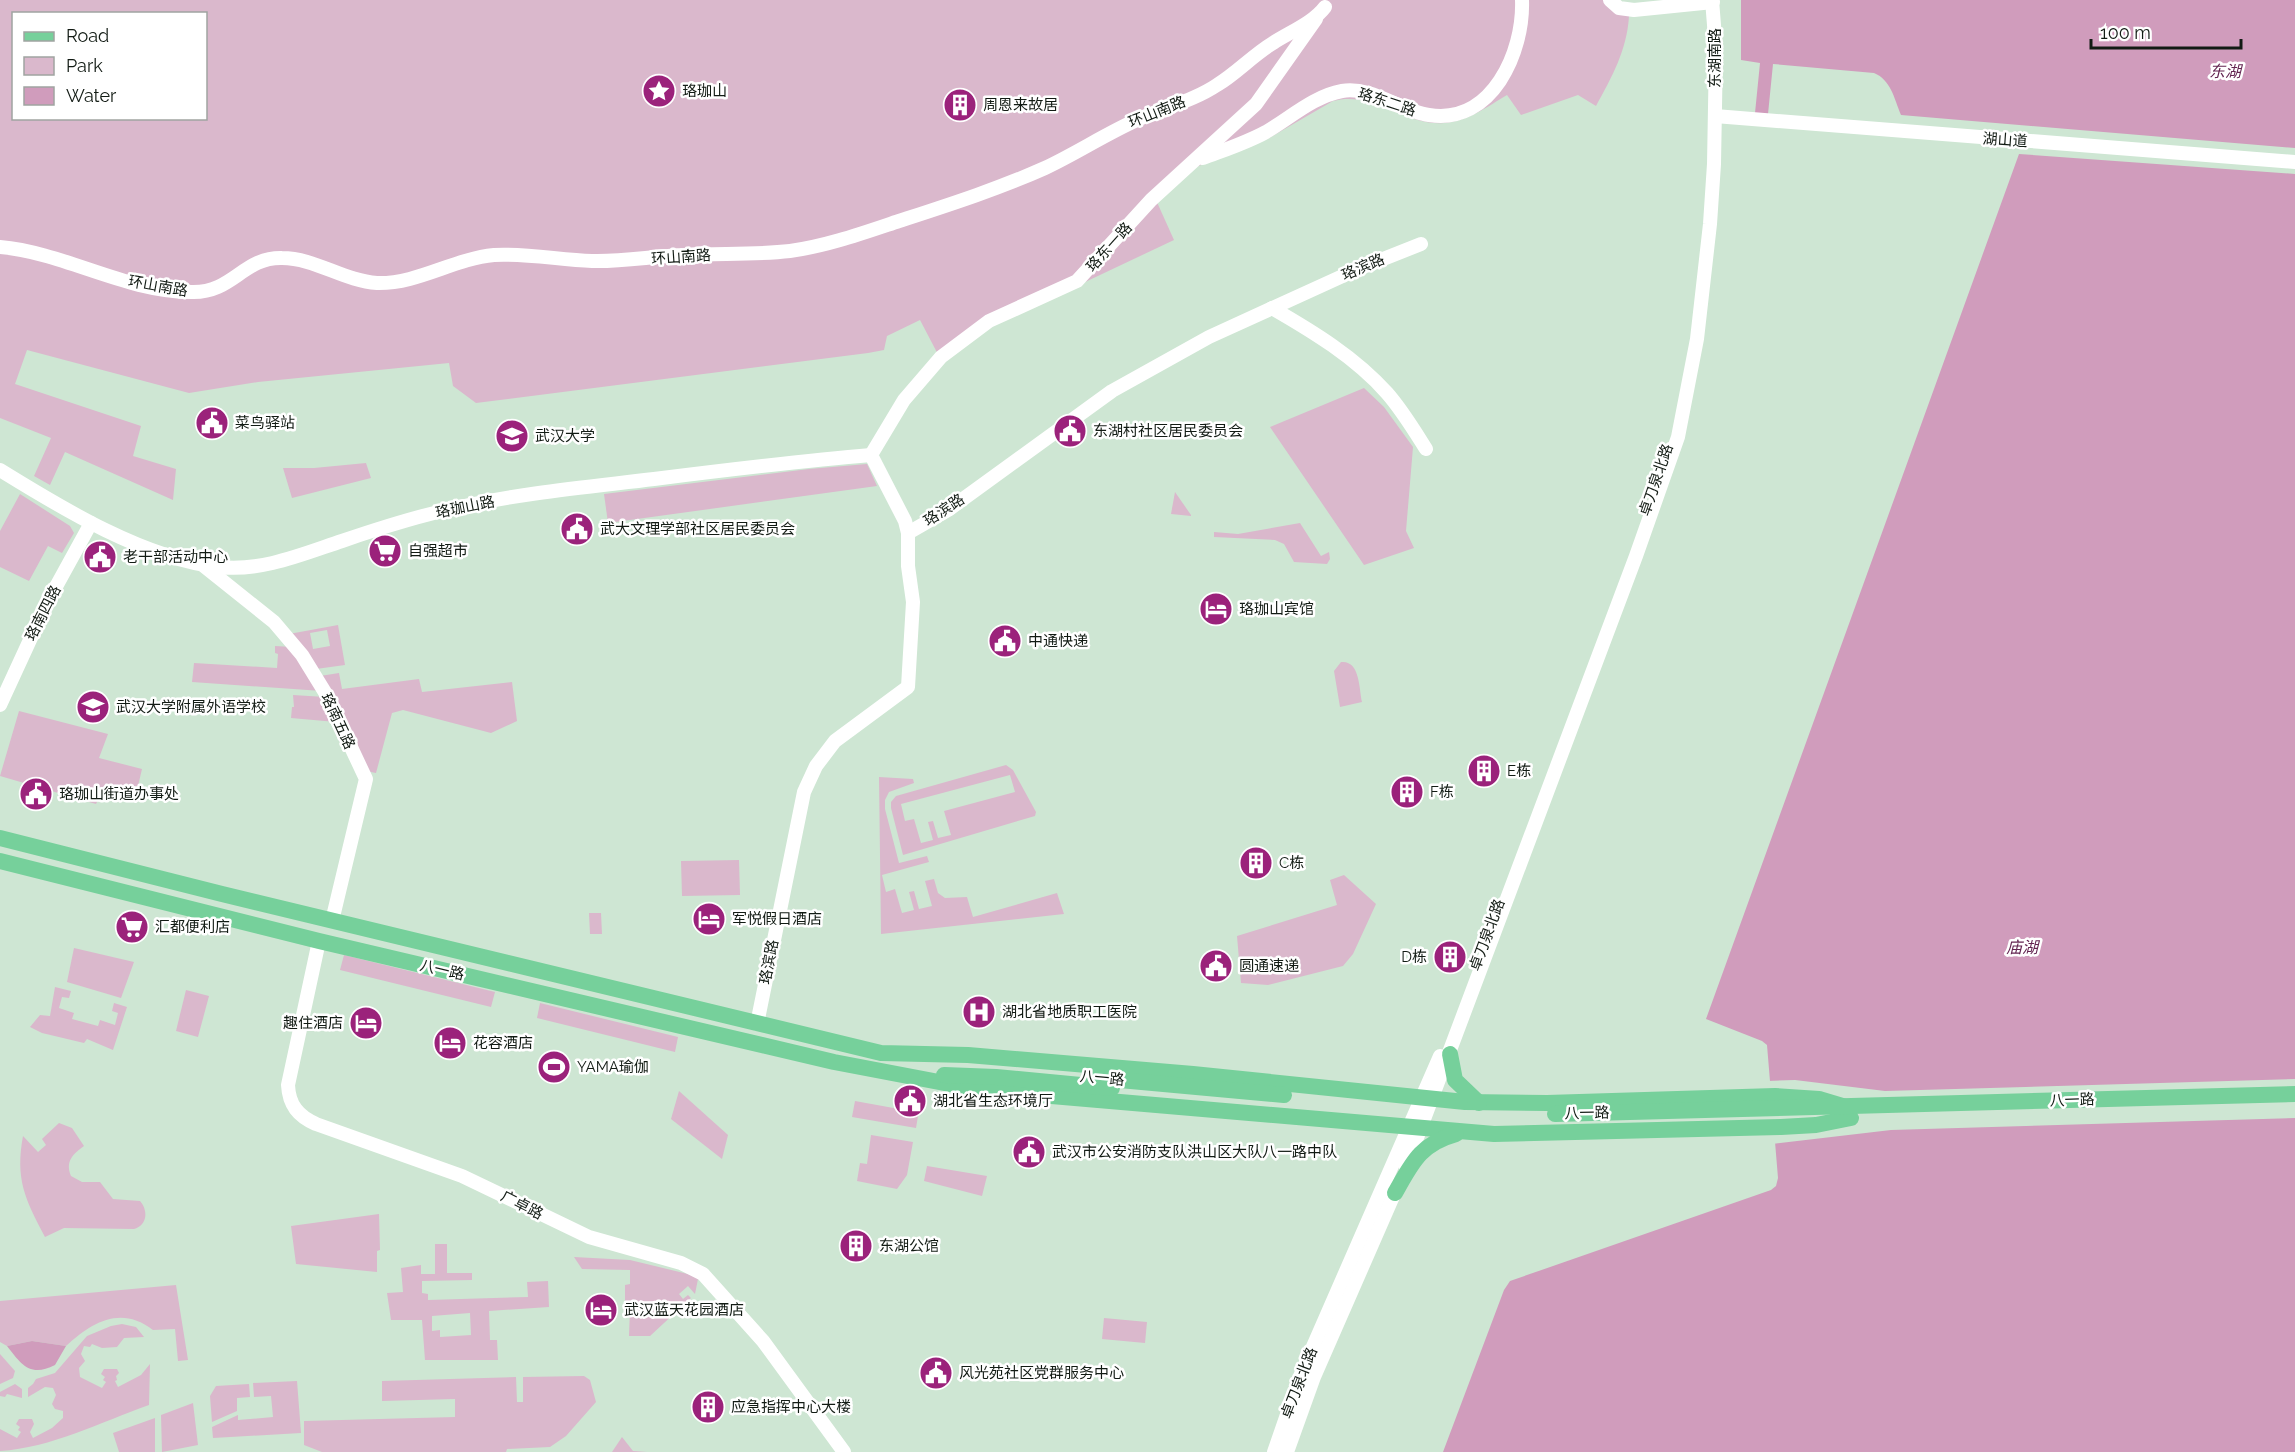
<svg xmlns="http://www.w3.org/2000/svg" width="2295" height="1452" font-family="Raleway,'Noto Sans SC',sans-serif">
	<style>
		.green { fill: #dab8cc; fill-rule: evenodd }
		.water { fill: #d09cbc }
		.pier { fill: #cee6d3 }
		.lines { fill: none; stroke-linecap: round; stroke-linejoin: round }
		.minor { stroke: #fff; stroke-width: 14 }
		.major { stroke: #76d09b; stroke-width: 16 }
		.labels { text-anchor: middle; stroke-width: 5; stroke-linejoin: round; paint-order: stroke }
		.street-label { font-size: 15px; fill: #121b14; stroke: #fff }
		.poi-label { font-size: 15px; fill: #121b14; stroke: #fff; text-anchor: start }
		.water-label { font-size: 16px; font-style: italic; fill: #632551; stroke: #fff }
	</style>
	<rect width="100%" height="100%" fill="#cee6d3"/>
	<g class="green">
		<path d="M0 0H1605L1609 7 1629 16C1627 50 1612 77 1596 106L1578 95 1521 115 1507 95C1487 107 1468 121 1444 123 1405 126 1373 90 1333 101L1269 138 1196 167 1156 200 1174 240 992 326 942 362 920 320 887 336 884 350 868 353 476 403 453 386 449 363 258 382 189 393 27 350 15 384 141 426 133 456 176 469 173 500 65 452 50 485 34 476 51 438 0 418ZM14 14H206V118H14Z"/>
		<path d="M1364 388 1384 407 1413 447 1406 531 1414 548 1364 565 1270 427Z"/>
		<path d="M366 463 371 478 292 498 283 468H314Z"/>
		<path d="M867 464 877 486 608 523 604 494 809 469Z"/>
		<path d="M1175 492 1191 515V516L1171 514Z"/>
		<path d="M20 494 70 526 74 533 62 553 48 546 29 581 0 567V531Z"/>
		<path d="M1300 523 1321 556 1329 552 1330 559 1327 564 1294 562 1284 544 1275 540 1214 537V532L1238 534Z"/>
		<path d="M338 625 345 665 316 669 289 634ZM327 630 330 646 313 649 310 633Z"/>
		<path d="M275 646 292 647 322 691 192 682 194 663 277 668 278 654 275 653Z"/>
		<path d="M1341 662C1360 660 1359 688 1362 702L1340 707 1334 671Z"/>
		<path d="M339 673 342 689 419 679 422 692 512 682 517 721 491 733 403 710 392 713 376 773 366 771 320 676Z"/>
		<path d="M293 695 325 697 336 722 291 718 292 707H294Z"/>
		<path d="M19 711 108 734 99 758 142 769 138 786C121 787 104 787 96 804L0 776Z"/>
		<path d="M1006 765 1013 770 1036 812 1035 816 903 855 891 808V802L896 796ZM1010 775 1015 792 944 811 951 835 938 838 933 821 928 822 933 840 921 843 914 819 905 821 901 804Z"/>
		<path d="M879 777 913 779 914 783 889 792 885 800V809L899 863 927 856 929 862 882 875 886 892 895 889 902 913 914 910 909 892 914 891 919 909 932 906 925 881 934 879 938 893 945 898 967 897 973 917 1057 893 1064 914 881 934Z"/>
		<path d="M739 860 740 895 682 896 681 861Z"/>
		<path d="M1344 875 1376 904 1353 954 1343 966 1268 985 1241 983 1237 936 1337 905 1330 880Z"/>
		<path d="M589 913H601L602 934H590Z"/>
		<path d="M74 948 134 962 121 998 67 982Z"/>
		<path d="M344 955 495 992 491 1007 340 970Z"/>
		<path d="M55 987 71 991 69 998 62 997 59 1008 74 1013 72 1019 98 1026 100 1020 115 1025 118 1013 112 1011 114 1003 127 1007 113 1050 87 1039 84 1043 42 1033 30 1027 40 1015 50 1016Z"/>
		<path d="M186 990 209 996 198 1037 176 1031Z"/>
		<path d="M540 1003 678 1037 675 1052 537 1018Z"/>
		<path d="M679 1091 728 1135 722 1159 671 1119Z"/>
		<path d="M855 1101 899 1109V1113L913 1115 915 1109 919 1110 916 1128 852 1117Z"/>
		<path d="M59 1123 72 1128 84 1146C73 1154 65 1161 71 1176L82 1182H100L113 1199 140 1201C148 1210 148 1225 134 1229L64 1228 45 1237C25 1199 15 1179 23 1136L38 1152 46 1145 42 1139Z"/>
		<path d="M871 1135 913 1142 907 1175 897 1189 857 1181 860 1163 867 1164Z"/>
		<path d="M927 1166 987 1176 982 1196 924 1181Z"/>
		<path d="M379 1214 380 1250 377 1251V1272L296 1264 291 1226Z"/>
		<path d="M435 1244H447V1273H472V1280L422 1281V1293L428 1294V1300L528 1297 527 1282 548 1281 549 1307 489 1311 490 1340H497L498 1360H425L422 1320H391L387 1293 403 1292 401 1268 421 1265V1274H435ZM470 1313 471 1335 440 1337V1330L432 1331V1316Z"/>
		<path d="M574 1257 630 1260 696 1276 698 1279 695 1294 688 1286 679 1294 683 1299 688 1295 691 1298 650 1336H629L630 1309H625V1285L630 1284V1270L582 1269Z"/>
		<path d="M176 1285 188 1360 178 1361 175 1329 153 1330C121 1305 92 1322 66 1346L32 1341 7 1346 0 1342V1301Z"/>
		<path d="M1104 1318 1147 1322 1145 1343 1102 1339Z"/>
		<path d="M122 1324 136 1327 144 1337 124 1338 117 1347 102 1348 92 1344 90 1347 84 1346 81 1354 85 1361 79 1368 80 1377 102 1388 106 1382 103 1380 105 1377 101 1374 104 1369H117L119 1373 116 1376 117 1380 115 1381 118 1387 141 1375 150 1364 149 1405C101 1422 51 1448 0 1451V1429L17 1438 21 1432 18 1430 20 1427 16 1424 19 1419H32L34 1424 30 1432 33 1438 52 1428 63 1418V1411L55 1409 52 1404 56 1395 53 1388 45 1387 28 1397V1388L33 1384 36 1379 55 1373 87 1336 111 1326Z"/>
		<path d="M0 1354 15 1371 13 1378 0 1384Z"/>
		<path d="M584 1376 590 1380 596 1402 566 1436 550 1447 507 1449 506 1452H322L304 1445V1421L455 1417V1399L382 1401V1381L516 1377 517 1402H523V1377Z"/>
		<path d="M297 1381 301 1433 213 1438 212 1427 238 1415V1420L273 1417 271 1396 254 1397 253 1383Z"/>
		<path d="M15 1384 22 1389V1398L7 1394 5 1397 0 1396V1392Z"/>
		<path d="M249 1384 250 1397 237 1398V1411L212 1422 210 1396 216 1386Z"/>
		<path d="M193 1403 198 1445 162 1452 161 1415Z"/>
		<path d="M155 1418V1452H119L113 1433Z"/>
		<path d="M622 1437 633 1451 647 1452H612Z"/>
	</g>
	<g class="water">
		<path d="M1741 0H2295V148L1901 115C1894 98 1891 80 1874 73L1773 64 1768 114 1755 113 1760 63 1741 60Z"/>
		<path d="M2019 154 2295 174V1452H1443L1504 1290 1510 1281 1771 1190 1776 1186 1778 1178 1767 1045 1762 1041 1706 1019Z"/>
		<path d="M32 1341 66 1346 55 1365C30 1378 21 1364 7 1346Z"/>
	</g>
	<path class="pier" d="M2295 1079V1118L1891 1130 1772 1144 1767 1081 1795 1080 1885 1091Z"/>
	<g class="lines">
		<g class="minor">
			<path d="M1610 0 1619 8 1634 10 1713 2"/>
			<path d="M1715 116 2295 162"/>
			<path d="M1203 158C1224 150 1246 143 1266 132 1290 118 1314 96 1342 91 1372 86 1400 111 1429 115 1492 125 1524 52 1522 0"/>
			<path d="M0 247C66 253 125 292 192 292 233 293 243 257 282 258 315 258 344 281 377 283 418 284 453 259 494 255 526 253 560 260 592 261 623 262 653 256 684 255 719 253 755 255 790 251 827 246 863 233 899 221 948 205 998 189 1045 168 1077 153 1107 133 1139 119 1165 107 1193 101 1217 85 1237 73 1253 55 1273 43 1290 32 1313 23 1325 7"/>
			<path d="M1272 308C1312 331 1355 357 1387 393 1402 410 1414 430 1426 449"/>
			<path d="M871 455 904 400 941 357 989 321 1077 281 1151 200 1256 104 1316 19"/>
			<path d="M871 455 905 521 908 533"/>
			<path d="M0 470C63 509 145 559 219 567 261 572 303 554 342 541 380 528 417 516 456 508 520 493 588 487 654 479 726 470 798 461 871 455"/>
			<path d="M204 566 274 622 302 655 326 694 366 779 332 921"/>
			<path d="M0 705 47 603 91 523"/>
			<path d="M319 941 288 1085C289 1105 298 1116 316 1124L462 1176 589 1237 681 1263 703 1274 763 1341 844 1452"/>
			<path d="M757 1024 804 792 816 766 835 741 908 687 913 602 908 566V533L948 510 1112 391 1209 337 1358 269 1421 244"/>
			<path d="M1406 1167 1636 556 1678 437 1697 339 1710 224 1714 164 1716 50 1712 0"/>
			<path d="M1274 1452 1301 1374 1440 1056"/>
			<path d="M1287 1452 1314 1377 1398 1185"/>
		</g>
		<g class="major">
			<path d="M0 838 222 894 881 1053 968 1055 1193 1074 1465 1102 1547 1103 1775 1096 1819 1099 1849 1108"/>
			<path d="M0 861 319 941 834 1062 981 1090 1494 1134 1781 1127 1816 1125 1851 1118"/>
			<path d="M1450 1054 1455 1080 1479 1103"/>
			<path d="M944 1075 996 1077 1112 1088"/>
			<path d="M1098 1078 1284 1095"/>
			<path d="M1555 1114 2295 1094"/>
			<path d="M1395 1193C1412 1163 1420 1144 1456 1134"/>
		</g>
	</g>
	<defs>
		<g id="sight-disc" transform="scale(1.725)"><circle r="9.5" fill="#9b227b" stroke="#fff"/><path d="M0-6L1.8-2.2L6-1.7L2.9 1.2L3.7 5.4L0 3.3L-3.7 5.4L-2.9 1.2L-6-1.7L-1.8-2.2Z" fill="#fff"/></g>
		<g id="building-disc" transform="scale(1.725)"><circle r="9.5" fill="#9b227b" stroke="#fff"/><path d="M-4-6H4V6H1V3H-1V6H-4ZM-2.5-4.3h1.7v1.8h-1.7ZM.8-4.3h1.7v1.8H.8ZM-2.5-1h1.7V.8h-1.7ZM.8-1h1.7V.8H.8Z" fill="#fff"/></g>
		<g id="civic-disc" transform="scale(1.725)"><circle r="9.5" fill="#9b227b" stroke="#fff"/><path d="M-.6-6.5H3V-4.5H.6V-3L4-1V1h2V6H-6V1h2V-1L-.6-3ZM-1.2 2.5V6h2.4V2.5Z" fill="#fff"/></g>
		<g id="university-disc" transform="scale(1.725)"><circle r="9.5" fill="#9b227b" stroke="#fff"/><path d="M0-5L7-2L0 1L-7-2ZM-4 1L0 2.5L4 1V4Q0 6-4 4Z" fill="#fff"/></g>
		<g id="supermarket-disc" transform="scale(1.725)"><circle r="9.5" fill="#9b227b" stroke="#fff"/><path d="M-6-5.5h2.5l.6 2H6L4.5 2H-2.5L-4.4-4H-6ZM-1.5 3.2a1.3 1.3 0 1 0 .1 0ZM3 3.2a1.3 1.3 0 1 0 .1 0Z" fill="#fff"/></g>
		<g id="hotel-disc" transform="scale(1.725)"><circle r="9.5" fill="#9b227b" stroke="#fff"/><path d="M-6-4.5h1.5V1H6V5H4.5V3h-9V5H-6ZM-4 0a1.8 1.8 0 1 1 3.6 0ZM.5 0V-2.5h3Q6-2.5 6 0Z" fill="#fff"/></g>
		<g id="school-disc" transform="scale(1.725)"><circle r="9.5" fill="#9b227b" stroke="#fff"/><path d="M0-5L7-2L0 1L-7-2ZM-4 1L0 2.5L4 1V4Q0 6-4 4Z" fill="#fff"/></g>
		<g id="hospital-disc" transform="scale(1.725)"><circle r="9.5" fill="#9b227b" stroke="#fff"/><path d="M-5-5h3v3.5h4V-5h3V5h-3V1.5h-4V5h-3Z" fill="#fff"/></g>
		<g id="stadium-disc" transform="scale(1.725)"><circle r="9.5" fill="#9b227b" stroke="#fff"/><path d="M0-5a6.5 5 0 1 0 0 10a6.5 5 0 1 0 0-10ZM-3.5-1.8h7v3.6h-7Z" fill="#fff"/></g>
	</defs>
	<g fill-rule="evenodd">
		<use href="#sight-disc" x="659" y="91"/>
		<use href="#building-disc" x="960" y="105"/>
		<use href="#civic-disc" x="212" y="423"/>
		<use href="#civic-disc" x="1070" y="431"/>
		<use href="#university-disc" x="512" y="436"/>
		<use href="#civic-disc" x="577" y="529"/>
		<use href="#supermarket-disc" x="385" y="551"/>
		<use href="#civic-disc" x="100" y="557"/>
		<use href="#hotel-disc" x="1216" y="609"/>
		<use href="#civic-disc" x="1005" y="641"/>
		<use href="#school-disc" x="93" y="707"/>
		<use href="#building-disc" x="1484" y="771"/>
		<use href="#building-disc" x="1407" y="792"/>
		<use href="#civic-disc" x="36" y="794"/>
		<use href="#building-disc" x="1256" y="863"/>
		<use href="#hotel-disc" x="709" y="919"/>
		<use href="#supermarket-disc" x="132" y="927"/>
		<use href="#building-disc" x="1450" y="957"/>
		<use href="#civic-disc" x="1216" y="966"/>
		<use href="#hospital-disc" x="979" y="1012"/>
		<use href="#hotel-disc" x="366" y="1023"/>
		<use href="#hotel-disc" x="450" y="1043"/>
		<use href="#stadium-disc" x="554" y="1067"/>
		<use href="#civic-disc" x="910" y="1101"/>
		<use href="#civic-disc" x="1029" y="1152"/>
		<use href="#building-disc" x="856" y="1246"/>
		<use href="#hotel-disc" x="601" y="1310"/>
		<use href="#civic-disc" x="936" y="1373"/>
		<use href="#building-disc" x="708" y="1407"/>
	</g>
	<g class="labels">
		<g class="street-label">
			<text transform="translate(1715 58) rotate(-90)" y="5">东湖南路</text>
			<text transform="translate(1387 102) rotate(18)" y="5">珞东二路</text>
			<text transform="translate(1157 112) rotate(-22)" y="5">环山南路</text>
			<text transform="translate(2005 140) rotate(4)" y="5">湖山道</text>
			<text transform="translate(1109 247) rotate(-48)" y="5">珞东一路</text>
			<text transform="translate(681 257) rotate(-4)" y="5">环山南路</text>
			<text transform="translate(1363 267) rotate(-23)" y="5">珞滨路</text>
			<text transform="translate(158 286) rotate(10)" y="5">环山南路</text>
			<text transform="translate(1656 480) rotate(-71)" y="5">卓刀泉北路</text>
			<text transform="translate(465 507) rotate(-11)" y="5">珞珈山路</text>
			<text transform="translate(944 510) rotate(-33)" y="5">珞滨路</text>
			<text transform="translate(43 613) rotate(-63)" y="5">珞南四路</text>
			<text transform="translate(338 721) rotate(65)" y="5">珞南五路</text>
			<text transform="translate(1487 935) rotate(-70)" y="5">卓刀泉北路</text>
			<text transform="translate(769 962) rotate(-79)" y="5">珞滨路</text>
			<text transform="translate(442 970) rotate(13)" y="5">八一路</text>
			<text transform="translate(1102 1078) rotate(5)" y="5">八一路</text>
			<text transform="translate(2072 1100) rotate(-2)" y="5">八一路</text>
			<text transform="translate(1587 1113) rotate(-1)" y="5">八一路</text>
			<text transform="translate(522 1205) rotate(27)" y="5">广卓路</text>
			<text transform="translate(1299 1383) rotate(-69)" y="5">卓刀泉北路</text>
		</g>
		<g class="poi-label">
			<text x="682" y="96">珞珈山</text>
			<text x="983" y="110">周恩来故居</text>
			<text x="235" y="428">菜鸟驿站</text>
			<text x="1093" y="436">东湖村社区居民委员会</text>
			<text x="535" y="441">武汉大学</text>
			<text x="600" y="534">武大文理学部社区居民委员会</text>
			<text x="408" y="556">自强超市</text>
			<text x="123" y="562">老干部活动中心</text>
			<text x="1239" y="614">珞珈山宾馆</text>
			<text x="1028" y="646">中通快递</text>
			<text x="116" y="712">武汉大学附属外语学校</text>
			<text x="1507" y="776">E栋</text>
			<text x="1430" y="797">F栋</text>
			<text x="59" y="799">珞珈山街道办事处</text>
			<text x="1279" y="868">C栋</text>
			<text x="732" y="924">军悦假日酒店</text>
			<text x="155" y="932">汇都便利店</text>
			<text x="1427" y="962" text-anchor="end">D栋</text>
			<text x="1239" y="971">圆通速递</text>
			<text x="1002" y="1017">湖北省地质职工医院</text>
			<text x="343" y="1028" text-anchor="end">趣住酒店</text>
			<text x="473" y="1048">花容酒店</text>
			<text x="577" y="1072">YAMA瑜伽</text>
			<text x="933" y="1106">湖北省生态环境厅</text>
			<text x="1052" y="1157">武汉市公安消防支队洪山区大队八一路中队</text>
			<text x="879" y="1251">东湖公馆</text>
			<text x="624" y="1315">武汉蓝天花园酒店</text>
			<text x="959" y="1378">风光苑社区党群服务中心</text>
			<text x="731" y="1412">应急指挥中心大楼</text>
		</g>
		<g class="water-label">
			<text x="2225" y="77">东湖</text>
			<text x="2022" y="953">庙湖</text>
		</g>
	</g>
	<rect x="12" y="12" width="195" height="108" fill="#ffffff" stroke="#a0a4a1" stroke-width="1.5"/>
	<rect x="24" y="32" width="30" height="9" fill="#76d09b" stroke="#a0a4a1" stroke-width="1.5"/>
	<text x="66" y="42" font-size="18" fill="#121b14">Road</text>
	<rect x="24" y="57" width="30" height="18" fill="#dab8cc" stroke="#a0a4a1" stroke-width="1.5"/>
	<text x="66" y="72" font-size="18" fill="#121b14">Park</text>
	<rect x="24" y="87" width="30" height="18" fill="#d09cbc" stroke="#a0a4a1" stroke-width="1.5"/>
	<text x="66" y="102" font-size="18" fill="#121b14">Water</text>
	<path d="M2091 39v9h150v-9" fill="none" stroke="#121b14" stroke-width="3"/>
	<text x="2100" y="39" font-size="18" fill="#121b14" stroke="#ffffff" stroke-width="4.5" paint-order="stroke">100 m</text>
</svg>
